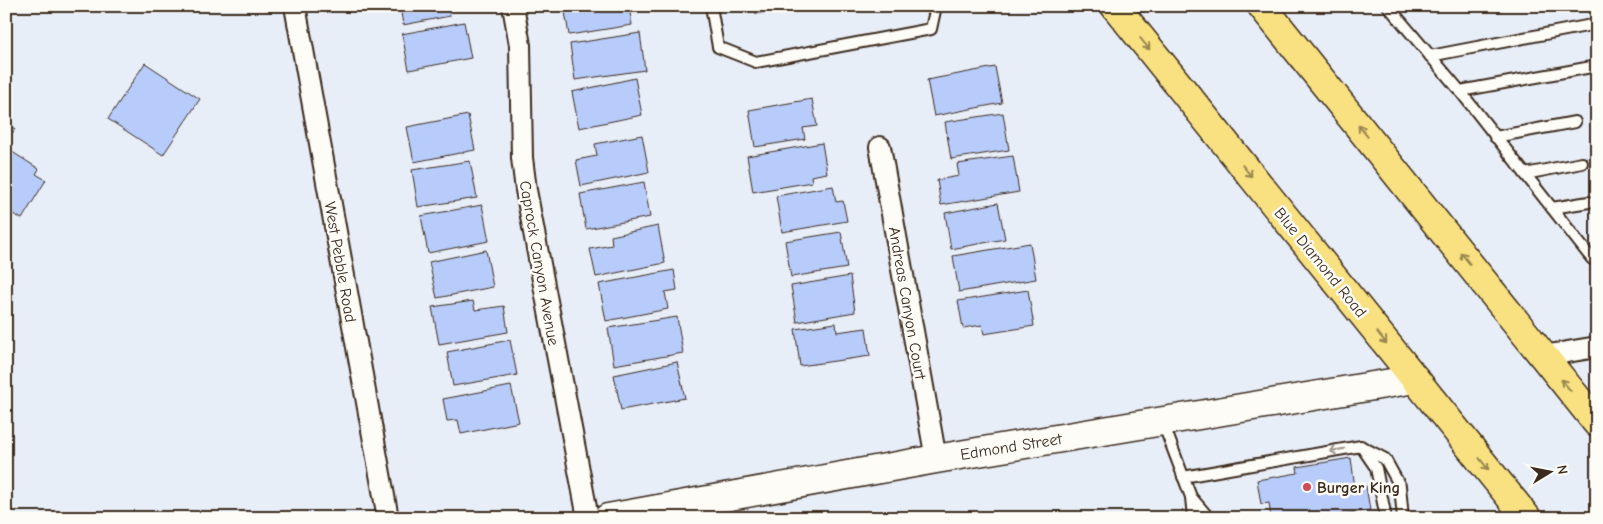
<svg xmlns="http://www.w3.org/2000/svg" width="1603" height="524" font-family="'Comic Neue',sans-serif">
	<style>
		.building { fill: #b7ccfb; stroke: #3b2a1e }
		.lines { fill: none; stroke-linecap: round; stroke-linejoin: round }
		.lane-casing { stroke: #3b2a1e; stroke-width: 14 }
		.street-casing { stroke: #3b2a1e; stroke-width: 24 }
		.secondary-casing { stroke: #3b2a1e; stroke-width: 31 }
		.highway-casing { stroke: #3b2a1e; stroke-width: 31 }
		.lane { stroke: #fdfcf7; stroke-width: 10 }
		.street { stroke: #fdfcf7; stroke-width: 20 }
		.secondary { stroke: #fdfcf7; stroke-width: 28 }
		.highway { stroke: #f9e181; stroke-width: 28 }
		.oneway { stroke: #9a8650 }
		.oneway2 { stroke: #9c938a }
		.poi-dot { fill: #d1495b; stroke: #fdfcf7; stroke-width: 2 }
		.labels { text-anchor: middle; stroke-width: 5; stroke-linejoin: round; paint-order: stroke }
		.street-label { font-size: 16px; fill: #3b2a1e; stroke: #fdfcf7 }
		.poi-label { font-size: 16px; font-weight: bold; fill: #3b2a1e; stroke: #fdfcf7; text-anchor: start }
	</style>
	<rect width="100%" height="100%" fill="#e8eef8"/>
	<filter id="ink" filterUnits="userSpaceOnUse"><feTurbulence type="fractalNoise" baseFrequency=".02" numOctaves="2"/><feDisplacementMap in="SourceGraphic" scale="10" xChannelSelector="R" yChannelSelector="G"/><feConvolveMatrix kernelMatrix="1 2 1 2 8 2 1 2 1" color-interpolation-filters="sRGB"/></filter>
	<g filter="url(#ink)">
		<g class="building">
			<path d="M400 6H463L448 9 450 16 403 25Z"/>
			<path d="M564 6H629L632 25 569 35Z"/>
			<path d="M755 6H800L756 14Z"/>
			<path d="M464 22 471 58 409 70 402 34Z"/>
			<path d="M640 33 645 70 575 80 570 44Z"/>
			<path d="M145 63 200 99 163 155 108 119Z"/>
			<path d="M995 67 1002 103 934 116 927 80Z"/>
			<path d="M635 78 642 115 579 128 572 92Z"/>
			<path d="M812 99 817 126 803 128 805 139 755 147 749 110Z"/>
			<path d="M1003 113 1009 150 951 159 945 122Z"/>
			<path d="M468 115 475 150 414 162 407 127Z"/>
			<path d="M6 123 15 129 6 143Z"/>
			<path d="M642 135 649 172 581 186 576 160 597 156 595 144Z"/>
			<path d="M822 143 827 173 811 176 812 182 753 192 747 156Z"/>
			<path d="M6 148 39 169 36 174 46 180 22 219 6 210Z"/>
			<path d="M1013 156 1019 192 941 205 937 180 959 176 957 164Z"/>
			<path d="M470 161 477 198 418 207 412 170Z"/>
			<path d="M644 182 650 217 586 229 580 194Z"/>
			<path d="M833 186 836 202 843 201 847 221 782 232 776 196Z"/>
			<path d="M998 203 1005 239 951 249 945 213Z"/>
			<path d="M482 205 489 241 428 253 421 216Z"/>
			<path d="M658 226 665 263 596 277 590 249 612 245 611 236Z"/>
			<path d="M841 232 847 268 791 277 785 241Z"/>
			<path d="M1030 243 1036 279 959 292 953 256Z"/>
			<path d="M486 250 493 287 437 298 429 262Z"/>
			<path d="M674 270 677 290 665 292 668 309 606 321 599 284Z"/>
			<path d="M850 276 855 312 797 322 791 286Z"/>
			<path d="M1028 290 1034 326 984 334 982 325 963 328 958 301Z"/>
			<path d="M473 301 475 310 504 306 508 332 439 344 432 307Z"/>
			<path d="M677 317 683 353 614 365 608 328Z"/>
			<path d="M836 323 837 332 866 328 870 356 800 366 795 329Z"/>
			<path d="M510 340 517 375 453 386 447 352Z"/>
			<path d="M677 362 685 398 621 410 614 375Z"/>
			<path d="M511 386 519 422 461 434 458 420 447 421 443 399Z"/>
			<path d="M1351 458 1355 488 1366 486 1370 510 1319 518H1271L1269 503 1261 504 1257 480 1298 473 1297 467Z"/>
		</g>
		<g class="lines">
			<g class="lane-casing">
				<g id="lane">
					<path d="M711 6 718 47 756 62 931 29 936 6"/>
					<path d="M1388 6 1460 91 1597 66"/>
					<path d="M1430 56 1597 24"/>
					<path d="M1460 91 1592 259 1597 258"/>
					<path d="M1495 137 1575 122"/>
					<path d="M1525 174 1582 163"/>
					<path d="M1552 208 1589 202"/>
					<path d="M1163 423 1191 497 1209 518"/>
					<path d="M1364 448 1385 459 1400 486 1403 518"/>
					<path d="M1183 477 1361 446 1376 468 1386 518"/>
					<path d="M1191 497 1193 518"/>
				</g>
			</g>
			<g class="street-casing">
				<g id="street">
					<path d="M295 6 388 518"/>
					<path d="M513 6 520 45 522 158 526 190 588 518"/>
					<path d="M880 147 936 459"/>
					<path d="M1543 356 1597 347"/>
				</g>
			</g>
			<g class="secondary-casing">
				<path id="secondary" d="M608 518 936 459 1415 379"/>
			</g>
			<g class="highway-casing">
				<g id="highway">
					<path d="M1115 6 1527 518"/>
					<path d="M1262 6 1597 423"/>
				</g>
			</g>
			<use href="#lane" class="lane"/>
			<use href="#street" class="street"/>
			<use href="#secondary" class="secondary"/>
			<use href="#highway" class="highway"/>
		</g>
		<defs><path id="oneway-shaft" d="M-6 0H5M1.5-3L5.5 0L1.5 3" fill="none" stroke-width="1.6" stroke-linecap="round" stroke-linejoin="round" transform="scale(1.25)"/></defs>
		<g class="oneway">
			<use href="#oneway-shaft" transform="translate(1145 44) rotate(51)"/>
			<use href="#oneway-shaft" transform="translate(1363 131) rotate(-129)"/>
			<use href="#oneway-shaft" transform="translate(1247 171) rotate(51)"/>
			<use href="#oneway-shaft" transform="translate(1465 258) rotate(-129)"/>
			<use href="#oneway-shaft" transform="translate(1382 338) rotate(51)"/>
			<use href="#oneway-shaft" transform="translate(1566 385) rotate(-129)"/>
			<use href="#oneway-shaft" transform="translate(1484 464) rotate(51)"/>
		</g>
		<use class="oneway2" href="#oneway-shaft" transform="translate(1337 450) rotate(170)"/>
	</g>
	<circle class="poi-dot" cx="1307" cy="487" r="5"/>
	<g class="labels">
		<g class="street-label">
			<text transform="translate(341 262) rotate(80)" y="6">West Pebble Road</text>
			<text transform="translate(1321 262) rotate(51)" y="6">Blue Diamond Road</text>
			<text transform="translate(540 263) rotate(80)" y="6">Caprock Canyon Avenue</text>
			<text transform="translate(908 303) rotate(80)" y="6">Andreas Canyon Court</text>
			<text transform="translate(1011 446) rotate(-9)" y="6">Edmond Street</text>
		</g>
		<g class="poi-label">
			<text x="1317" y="493">Burger King</text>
		</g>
	</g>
	<rect width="1603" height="524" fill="none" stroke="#fdfcf7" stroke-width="25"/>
	<rect x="12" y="12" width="1578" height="499" fill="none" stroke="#3b2a1e" stroke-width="2" filter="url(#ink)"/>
	<g transform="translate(1550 472) rotate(80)" stroke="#fdfcf7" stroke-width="4" paint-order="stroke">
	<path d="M0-4L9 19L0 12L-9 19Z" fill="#3b2a1e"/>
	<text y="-8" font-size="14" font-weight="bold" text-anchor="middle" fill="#3b2a1e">N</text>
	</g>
</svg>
